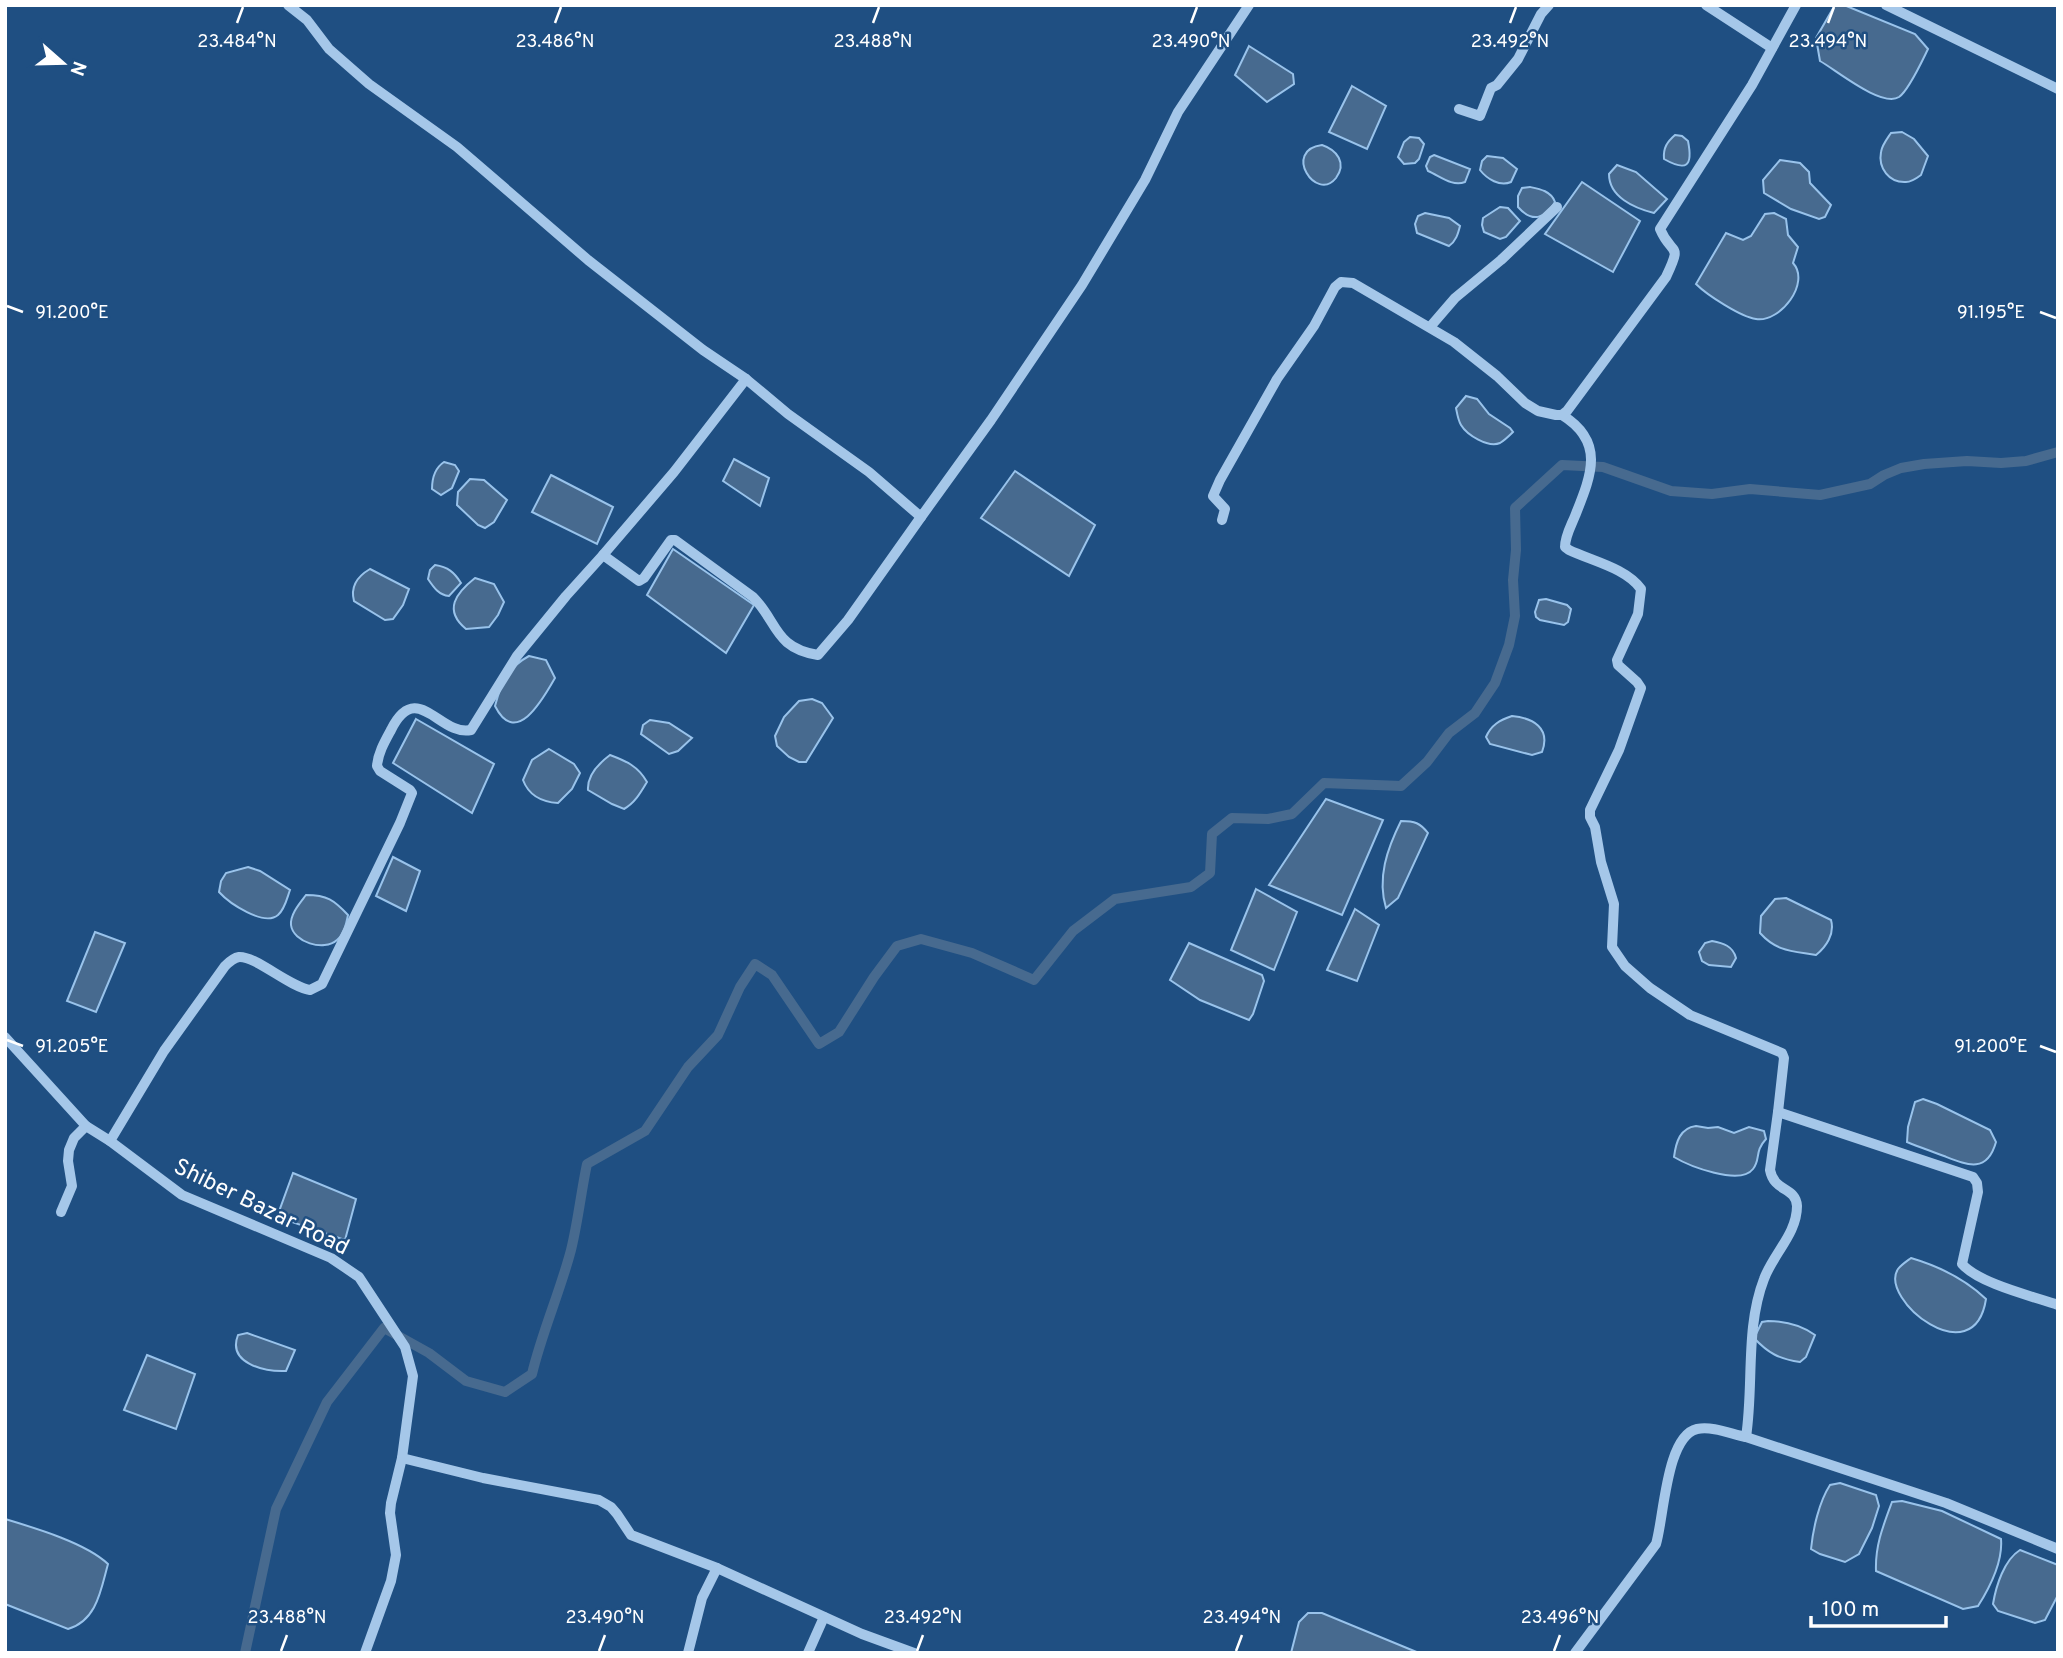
<svg xmlns="http://www.w3.org/2000/svg" width="2063" height="1658" font-family="Overpass,sans-serif">
	<style>
		.water { fill: #476a8f; stroke: #99c3eb; stroke-width: 2 }
		.lines { fill: none; stroke-linecap: round; stroke-linejoin: round }
		.canal { stroke: #476a8f; stroke-width: 10 }
		.minor { stroke: #a5c7e9; stroke-width: 10 }
		.ticks { fill: none; stroke: #fff; stroke-width: 2.5 }
		.labels { text-anchor: middle; stroke-width: 5; stroke-linejoin: round; paint-order: stroke }
		.street-label { font-size: 23px; fill: #fff; stroke: #1f4f82 }
		.ticks-label { font-size: 18px; text-anchor: middle; fill: #fff; stroke: #1f4f82; stroke-width: 5; stroke-linejoin: round; paint-order: stroke }
	</style>
	<rect width="100%" height="100%" fill="#1f4f82"/>
	<g class="water">
		<path d="M1835 5H1844L1915 34 1928 49C1922 61 1909 90 1899 97 1882 108 1836 70 1820 61L1816 38Z"/>
		<path d="M1249 46 1293 74 1294 84 1267 102 1235 75Z"/>
		<path d="M1352 86 1386 106 1367 149 1329 132Z"/>
		<path d="M1902 132 1914 139 1928 156 1921 175C1917 178 1911 182 1906 182 1889 183 1878 168 1881 152 1882 145 1887 139 1891 133Z"/>
		<path d="M1675 135 1682 136 1688 141C1693 166 1687 172 1664 159 1663 148 1667 142 1675 135Z"/>
		<path d="M1410 137 1419 138 1424 144 1419 159 1415 163 1404 164 1398 157 1404 142Z"/>
		<path d="M1322 145C1337 150 1347 163 1336 178 1316 203 1282 150 1322 145Z"/>
		<path d="M1434 155 1470 169 1465 182C1452 187 1440 176 1428 171L1426 166 1430 157Z"/>
		<path d="M1487 156 1503 158 1517 169 1511 182C1500 187 1487 179 1480 170L1482 161Z"/>
		<path d="M1780 160 1800 163 1809 172 1810 183 1831 205 1825 217 1819 219 1791 209 1764 193 1763 180Z"/>
		<path d="M1617 165 1636 172 1667 199 1654 213C1634 208 1609 197 1609 174Z"/>
		<path d="M1582 182 1640 221 1613 272 1545 234Z"/>
		<path d="M1530 187C1540 189 1551 191 1555 202 1545 219 1532 223 1518 207V196L1522 188Z"/>
		<path d="M1500 207 1508 208 1520 221 1506 237 1500 239 1484 232 1482 225 1483 218Z"/>
		<path d="M1425 213 1449 218 1460 226C1458 234 1456 241 1449 246L1417 233 1415 224 1418 216Z"/>
		<path d="M1774 213 1786 219 1788 235 1798 247 1793 263C1811 283 1780 323 1756 319 1741 317 1707 295 1696 284L1726 233 1743 240 1751 236 1765 214Z"/>
		<path d="M1466 396 1477 399 1489 414 1510 428 1513 432C1509 436 1505 440 1500 443 1488 448 1467 435 1461 425 1458 420 1457 413 1456 408Z"/>
		<path d="M734 459 769 478 760 506 723 481Z"/>
		<path d="M444 462 455 465 459 471 452 488 441 495 432 489C432 478 435 468 444 462Z"/>
		<path d="M1015 471 1095 525 1069 576 981 518Z"/>
		<path d="M551 475 613 507 597 544 532 512Z"/>
		<path d="M470 479 484 480 507 500 494 522 485 528 478 525 457 505 458 492Z"/>
		<path d="M673 549 754 605 726 653 647 595Z"/>
		<path d="M435 565C448 567 454 572 461 583L449 596C439 595 434 588 428 579L430 570Z"/>
		<path d="M370 569 409 589 403 605 393 619 385 620 354 601C350 586 358 576 370 569Z"/>
		<path d="M475 578 494 584 504 602 498 615 489 627 466 629C443 610 456 593 475 578Z"/>
		<path d="M1546 599 1567 605 1571 609 1568 622 1564 625 1540 620 1536 617 1535 612 1539 600Z"/>
		<path d="M529 656 546 660 555 678C543 699 516 748 495 706 501 683 507 668 529 656Z"/>
		<path d="M812 699 822 703 833 718 806 762H799L789 757 777 746 775 736 784 717 799 701Z"/>
		<path d="M1512 716C1533 718 1551 728 1542 752L1532 755 1490 744 1486 737C1491 725 1500 720 1512 716Z"/>
		<path d="M416 719 494 764 472 813 393 763Z"/>
		<path d="M650 720 669 723 692 738 678 751 669 754 641 734 643 725Z"/>
		<path d="M549 749 574 764 580 773 572 789 558 803C542 802 529 796 523 780L532 760Z"/>
		<path d="M610 755C626 761 638 766 647 782 641 792 635 803 624 809L612 804 588 790C587 775 598 764 610 755Z"/>
		<path d="M1326 799 1383 820 1342 915 1269 885Z"/>
		<path d="M1401 821C1415 821 1420 823 1428 833L1398 898 1386 908C1377 878 1387 849 1401 821Z"/>
		<path d="M393 857 420 871 406 911 376 896Z"/>
		<path d="M248 867 260 871 290 890C287 898 285 909 278 915 264 927 229 903 219 892L221 881 226 873Z"/>
		<path d="M1256 889 1297 912 1274 970 1231 950Z"/>
		<path d="M306 895C327 895 334 900 348 915 346 925 344 934 337 940 324 952 293 942 291 925 290 914 300 903 306 895Z"/>
		<path d="M1786 898 1831 920C1835 934 1826 947 1816 955 1793 951 1777 952 1760 933L1761 916 1775 899Z"/>
		<path d="M1355 909 1379 925 1357 981 1327 970Z"/>
		<path d="M95 932 125 943 96 1012 67 1001Z"/>
		<path d="M1712 941C1723 943 1733 946 1736 958L1731 967 1709 965 1702 961 1699 952 1705 943Z"/>
		<path d="M1189 943 1262 975 1264 981 1253 1014 1249 1020 1200 1000 1170 980Z"/>
		<path d="M1923 1099 1937 1104 1990 1130 1996 1142C1987 1174 1967 1165 1944 1156 1931 1151 1919 1147 1907 1142L1908 1127 1915 1102Z"/>
		<path d="M1696 1126 1708 1128 1718 1127 1734 1133 1749 1127 1764 1131 1766 1139C1754 1152 1761 1159 1753 1169 1740 1186 1689 1166 1674 1157 1676 1142 1680 1128 1696 1126Z"/>
		<path d="M293 1173 356 1199 345 1240 277 1217Z"/>
		<path d="M1911 1258C1938 1266 1965 1279 1986 1299 1974 1376 1878 1299 1898 1269 1901 1265 1907 1261 1911 1258Z"/>
		<path d="M1768 1321C1786 1321 1801 1325 1815 1335L1806 1357 1800 1362C1779 1359 1768 1353 1754 1338L1762 1322Z"/>
		<path d="M247 1333 295 1350 286 1371C264 1372 227 1363 238 1335Z"/>
		<path d="M147 1355 195 1374 176 1429 124 1410Z"/>
		<path d="M1840 1483 1876 1495 1879 1506 1872 1528 1859 1554 1845 1562 1820 1554 1811 1549C1813 1529 1819 1502 1830 1485Z"/>
		<path d="M1902 1501 1942 1511 2001 1539C2003 1562 1990 1587 1978 1606L1963 1609 1876 1571C1875 1546 1883 1526 1892 1502Z"/>
		<path d="M5 1519C35 1528 86 1543 108 1564 101 1589 97 1621 68 1629L5 1604Z"/>
		<path d="M2020 1550 2058 1565V1595L2045 1620 2035 1623 1998 1611 1993 1604C1996 1586 2004 1560 2020 1550Z"/>
		<path d="M1308 1613H1322L1419 1653H1291L1299 1622Z"/>
	</g>
	<g class="lines">
		<path class="canal" d="M245 1653 276 1509 327 1402 384 1328 429 1353 466 1381 505 1392 532 1374C542 1332 560 1292 571 1250 578 1222 581 1192 587 1164L645 1131 688 1067 718 1035 740 987 755 964 772 975 819 1044 839 1032 874 977 897 946 921 939 972 953 1034 980 1073 931 1115 899 1191 887 1210 873 1212 834 1232 818 1268 819 1292 814 1324 783 1401 786 1427 762 1449 733 1475 713 1495 683 1509 645 1515 616 1513 580 1516 550 1515 508 1562 465 1603 467 1671 491 1712 494 1750 489 1820 495 1870 484 1884 475 1901 468 1924 464 1967 461 2001 463 2026 461 2058 452"/>
		<g class="minor">
			<path d="M288 5 307 20 329 49 369 84 457 147 588 260 703 350 746 379 788 414 869 472 921 517 991 420 1082 285 1145 180 1178 112 1249 5"/>
			<path d="M1706 5 1772 48"/>
			<path d="M1886 5 2058 89"/>
			<path d="M1459 109 1480 116 1491 88 1497 85 1518 59 1541 14 1549 5"/>
			<path d="M1430 327 1455 298 1501 260 1557 207"/>
			<path d="M1562 415C1606 442 1591 476 1575 516 1571 526 1565 536 1565 547L1569 550C1592 561 1626 568 1641 589L1638 614 1617 660 1618 665 1637 682 1641 688 1619 750 1590 810V817L1595 827 1601 862 1614 904 1612 947 1625 966 1650 988 1690 1015 1782 1053 1784 1058 1778 1112"/>
			<path d="M1222 520 1225 509 1213 496 1220 480 1277 379 1314 326 1335 287 1341 282 1353 283 1454 342 1497 376 1525 403 1538 411 1556 415H1562L1567 411 1666 277C1683 241 1672 257 1660 229L1752 85 1796 5"/>
			<path d="M603 555 674 472 746 379"/>
			<path d="M5 1037 86 1126 110 1141 182 1195 331 1258 359 1277 405 1347 413 1376 402 1458 391 1503 390 1513 396 1555 391 1581 365 1653"/>
			<path d="M110 1141 164 1051 225 966C229 962 233 958 239 957 256 956 288 986 310 990L322 984 400 823 412 793 410 790 380 771 377 766C378 753 385 741 391 730 417 678 440 737 471 730L517 656 566 596 603 555 639 581 644 578 671 540H675L753 597C778 622 774 648 818 655L848 620 921 517"/>
			<path d="M61 1212 72 1186 68 1161 69 1150 74 1138 86 1126"/>
			<path d="M1746 1437C1754 1385 1745 1328 1764 1279 1773 1254 1797 1234 1797 1206 1796 1187 1774 1192 1770 1170L1778 1112 1973 1177 1977 1183 1978 1192 1962 1264C1980 1284 2032 1296 2058 1305"/>
			<path d="M402 1458 483 1478 599 1500 611 1507 617 1514 631 1535 717 1568 862 1634 914 1653"/>
			<path d="M688 1653 702 1598 717 1568"/>
			<path d="M808 1653 824 1617"/>
			<path d="M1575 1653 1656 1544C1664 1518 1666 1436 1697 1429 1713 1426 1731 1434 1746 1437L1946 1503 2058 1549"/>
		</g>
	</g>
	<path class="ticks" d="M237 23 243 7M555 23 561 7M873 23 879 7M1191 23 1197 7M1510 23 1516 7M1828 23 1834 7M7 306 23 312M2040 312 2056 318M7 1040 23 1046M2040 1046 2056 1052M281 1651 287 1635M599 1651 605 1635M917 1651 923 1635M1236 1651 1242 1635M1554 1651 1560 1635"/>
	<g class="labels">
		<g class="street-label">
			<text transform="translate(262 1206) rotate(26)" y="8">Shiber Bazar Road</text>
		</g>
	</g>
	<g class="ticks-label">
		<text x="237" y="47">23.484°N</text>
		<text x="555" y="47">23.486°N</text>
		<text x="873" y="47">23.488°N</text>
		<text x="1191" y="47">23.490°N</text>
		<text x="1510" y="47">23.492°N</text>
		<text x="1828" y="47">23.494°N</text>
		<text x="1991" y="318">91.195°E</text>
		<text x="72" y="318">91.200°E</text>
		<text x="1991" y="1052">91.200°E</text>
		<text x="72" y="1052">91.205°E</text>
		<text x="287" y="1623">23.488°N</text>
		<text x="605" y="1623">23.490°N</text>
		<text x="923" y="1623">23.492°N</text>
		<text x="1242" y="1623">23.494°N</text>
		<text x="1560" y="1623">23.496°N</text>
	</g>
	<rect width="2063" height="1658" fill="none" stroke="#ffffff" stroke-width="14"/>
	<g transform="translate(63 63) rotate(110)" stroke="#1f4f82" stroke-width="5" paint-order="stroke">
	<path d="M0-5L12 26L0 18L-12 26Z" fill="#ffffff"/>
	<text y="-10" font-size="19" font-weight="bold" text-anchor="middle" fill="#ffffff">N</text>
	</g>
	<path d="M1811 1616v10h135v-10" fill="none" stroke="#ffffff" stroke-width="3.5"/>
	<text x="1822" y="1616" font-size="21" fill="#ffffff" stroke="#1f4f82" stroke-width="5" paint-order="stroke">100 m</text>
</svg>
